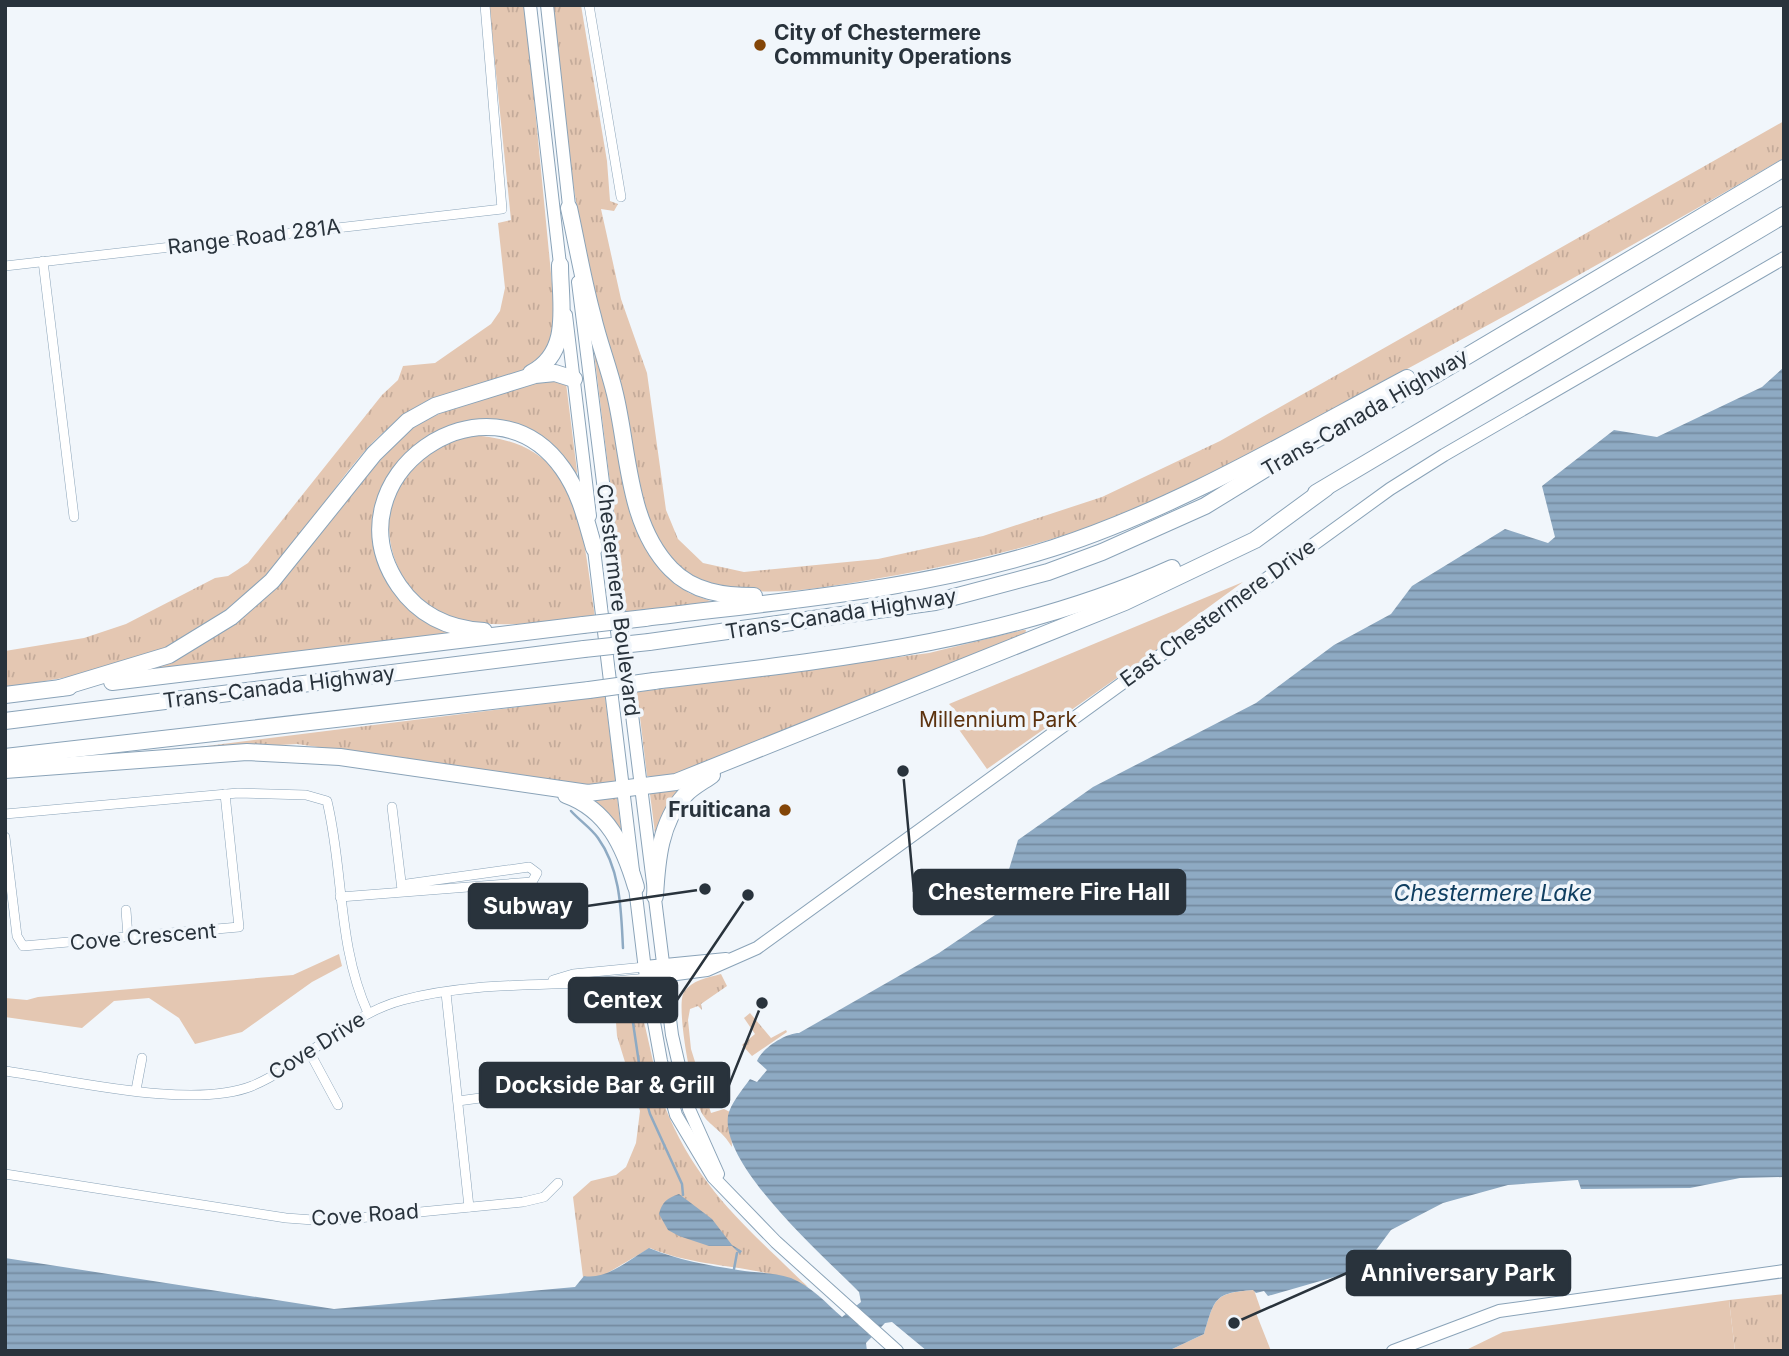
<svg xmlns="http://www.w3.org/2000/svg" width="1789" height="1356" font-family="Inter,sans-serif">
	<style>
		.grass { fill: url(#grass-tufts) }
		.green { fill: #e4c7b2 }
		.water { fill: url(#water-rules) }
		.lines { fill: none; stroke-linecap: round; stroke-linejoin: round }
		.stream { stroke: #8eaac3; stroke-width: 2.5 }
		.street-casing { stroke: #8aa3b8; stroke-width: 10 }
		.secondary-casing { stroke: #8aa3b8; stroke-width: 14 }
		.highway-casing { stroke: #8aa3b8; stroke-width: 18 }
		.street { stroke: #fff; stroke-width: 9 }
		.secondary { stroke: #fff; stroke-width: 12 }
		.highway { stroke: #fff; stroke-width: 16 }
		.highway-bridge-casing { stroke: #8aa3b8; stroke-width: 18; stroke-linecap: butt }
		.highway-bridge { stroke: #fff; stroke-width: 16 }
		.poi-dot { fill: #834507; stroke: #f1f6fb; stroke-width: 2.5 }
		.labels { text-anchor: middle; stroke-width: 7; stroke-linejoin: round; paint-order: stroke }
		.poi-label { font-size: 21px; font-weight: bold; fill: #29333c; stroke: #f1f6fb; text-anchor: start }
		.street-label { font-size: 21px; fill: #29333c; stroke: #f1f6fb }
		.park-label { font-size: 21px; fill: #5c320e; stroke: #f1f6fb }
		.water-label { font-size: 23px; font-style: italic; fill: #103f61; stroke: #f1f6fb }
		.leader { fill: none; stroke: #29333c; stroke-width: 2.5 }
		.callout-dot { fill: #29333c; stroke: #f1f6fb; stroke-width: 2.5 }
		.callout { fill: #29333c; stroke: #29333c; stroke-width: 2.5 }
		.callout-label { font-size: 23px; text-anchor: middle; font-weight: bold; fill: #fff }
	</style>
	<defs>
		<pattern id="grass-tufts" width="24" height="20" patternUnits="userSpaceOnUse" patternTransform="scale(1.75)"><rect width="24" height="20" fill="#e4c7b2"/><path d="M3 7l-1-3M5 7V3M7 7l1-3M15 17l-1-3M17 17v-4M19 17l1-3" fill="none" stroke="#c4ab9a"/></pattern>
		<pattern id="water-rules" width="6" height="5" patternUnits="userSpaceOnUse" patternTransform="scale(1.75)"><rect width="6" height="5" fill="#8eaac3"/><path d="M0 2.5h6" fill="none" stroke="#748ba0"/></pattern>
	</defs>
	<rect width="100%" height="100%" fill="#f1f6fb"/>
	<g class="grass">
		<path d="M489 5H525L556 325C552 335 549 351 541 359 520 381 453 389 423 403 411 409 399 420 389 428 360 449 321 509 298 539 217 644 132 670 5 687V651L84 638 126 624 215 578 228 576 248 563 382 395 398 380 403 366 435 363 491 324 500 311 505 288 498 223 511 220Z"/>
		<path d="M552 5H581L607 161 610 201 618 204 614 211 601 209 621 299 647 373 666 510 678 539 703 563 744 572 878 559 983 536 1102 497 1220 441 1784 121V158C1644 240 1502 318 1359 395 1274 441 1185 495 1093 526 1016 552 937 569 857 582 796 592 716 605 668 557 635 524 637 463 628 421 619 380 605 340 596 299 573 203 560 103 552 5Z"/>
		<path d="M594 352H598L612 404 637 532 665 575 689 593 713 602 626 613Z"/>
		<path d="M554 377 566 383 577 471 576 479 545 443 454 426 411 449 401 461 386 481 376 513 382 567 452 636 147 672 148 669 241 617 409 428 458 405Z"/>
		<path d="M468 435C583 440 581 526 595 617 549 621 500 630 455 619 393 603 366 512 412 465 427 450 449 443 468 435Z"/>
		<path d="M1023 630H1026L1025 635 668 778 647 776 637 692 929 653Z"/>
		<path d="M605 696 616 783 606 788 297 744 195 750 191 748Z"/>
		<path d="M685 785 658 832 655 833 650 794Z"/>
		<path d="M617 797 622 834 589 801Z"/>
		<path d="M721 974 727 986 701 1004 702 1010 698 1006 690 1009 688 1020 691 1049 711 1113 724 1109 730 1112 732 1147C722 1130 709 1125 703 1115 693 1100 675 1006 684 992 692 980 707 978 721 974Z"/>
		<path d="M619 986C624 988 630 989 634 993 643 1003 656 1085 665 1107 697 1187 747 1228 808 1287 759 1263 702 1270 650 1248L604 1275 592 1279 583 1277 573 1197 591 1181 616 1175 626 1167 636 1143 640 1111 617 1036 614 994Z"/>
		<path d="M750 1013 771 1038 786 1030 787 1032 752 1056 742 1045 755 1034 744 1018Z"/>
		<path d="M1784 1294V1351H1735L1729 1300Z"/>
	</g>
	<g class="green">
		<path d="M1243 582 1165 639 1161 647 987 769 955 724 962 717 949 704Z"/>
		<path d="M339 954 342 966 312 982 242 1032 195 1044 179 1018 149 998 114 1001 82 1028 5 1017V998L27 1000 38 997 293 975Z"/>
		<path d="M1254 1290 1261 1310 1256 1313 1271 1351H1168L1204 1334C1215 1298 1214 1293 1254 1290Z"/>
		<path d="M1729 1300 1735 1351H1464L1503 1332Z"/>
	</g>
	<g class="water">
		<path d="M1784 367V1177L1740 1178 1690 1188 1581 1189 1578 1180 1508 1185 1443 1203 1391 1230 1362 1269 1268 1296 1264 1291 1256 1293 1253 1290C1214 1293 1215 1298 1204 1334L1168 1351H927L892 1322 885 1323 866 1343 867 1351H5V1258L334 1309 575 1287 584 1276C606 1280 629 1260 649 1248 678 1260 707 1265 738 1270 756 1273 773 1272 791 1278 811 1286 826 1303 842 1317L861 1302 859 1292C825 1257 721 1167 728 1116 730 1104 743 1089 750 1079L757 1082 767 1070 757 1061C762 1048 786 1033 799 1033L939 953 995 915 1018 840 1093 787 1256 703 1334 645 1391 614 1412 586 1505 529 1548 543 1555 537 1542 486 1614 430 1657 437 1762 387Z"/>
		<path d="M679 1194 712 1219 732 1245 742 1251 740 1254 732 1246H709L679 1236 668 1230 659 1214C662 1202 667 1198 679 1194Z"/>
	</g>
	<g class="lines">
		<g class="stream">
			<path d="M571 811C579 820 591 828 598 838 621 870 621 911 623 948"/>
			<path d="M629 996 643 1090 650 1114 682 1184 683 1195"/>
			<path d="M734 1269 737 1253"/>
		</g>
		<g class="street-casing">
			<g id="street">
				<path d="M589 5 621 197"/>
				<path d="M43 261 74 517"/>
				<path d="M5 266 502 209 485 5"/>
				<path d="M392 807 402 890"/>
				<path d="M5 814 238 793 306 795 327 801C344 871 337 945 368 1013"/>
				<path d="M5 837 17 936 23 946 239 927 225 794"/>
				<path d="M340 897 532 882 537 873 529 867 407 884 402 890"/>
				<path d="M126 910 128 937"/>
				<path d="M553 980 573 974 645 967"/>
				<path d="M446 993 469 1207"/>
				<path d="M310 1053 338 1105"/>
				<path d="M5 1071C71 1080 192 1110 252 1086 306 1063 346 1015 403 1000 482 979 566 988 646 978"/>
				<path d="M136 1090 142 1058"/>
				<path d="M458 1101 495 1096"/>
				<path d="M5 1174 286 1218 327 1221 523 1202 544 1197 558 1183"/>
			</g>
		</g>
		<g class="secondary-casing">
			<g id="secondary">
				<path d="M530 5 561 273"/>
				<path d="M547 5 570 215"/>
				<path d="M578 282 672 1035 689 1109 718 1174"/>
				<path d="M566 315 590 516"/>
				<path d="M593 541 646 978 661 1061 676 1115 713 1177 776 1242 897 1351"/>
				<path d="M645 967 726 959"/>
				<path d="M646 978 707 970 757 948 1390 489 1444 455 1784 258"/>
				<path d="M1393 1351 1499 1311 1784 1271"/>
			</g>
		</g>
		<g class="highway-casing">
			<g id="highway">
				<path d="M569 208C577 244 583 281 593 317 599 343 609 368 615 394 629 452 627 524 671 569 693 592 724 596 754 596"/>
				<path d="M531 373C572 352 560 304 560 265"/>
				<path d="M1316 493 1784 215"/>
				<path d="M645 618C782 601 922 590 1053 548 1177 508 1292 439 1407 378"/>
				<path d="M484 631C449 629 419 615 399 586 325 478 489 363 563 469 580 493 586 520 594 548"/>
				<path d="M649 642 935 602 1048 572 1102 552 1205 506 1293 452 1435 375 1784 168"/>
				<path d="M654 681C831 660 1008 642 1172 568"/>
				<path d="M112 682 583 625"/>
				<path d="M60 688 169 655 231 617 272 581 374 454 408 421 435 406 535 375 555 373 574 379"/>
				<path d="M5 695 69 687"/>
				<path d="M5 721 584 649"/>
				<path d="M5 757 589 690"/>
				<path d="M5 770 247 752 340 757 588 793 676 782 1125 602 1255 540 1326 488"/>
				<path d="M566 795C608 810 624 847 636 887"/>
				<path d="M655 896C657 861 660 822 685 795 692 787 704 781 712 775"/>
			</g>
		</g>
		<use href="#street" class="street"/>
		<use href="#secondary" class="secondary"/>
		<use href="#highway" class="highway"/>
		<g class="highway-bridge-casing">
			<g id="highway-bridge">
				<path d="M583 625 645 618"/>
				<path d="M584 649 649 642"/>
				<path d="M589 690 654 681"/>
			</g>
		</g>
		<use href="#highway-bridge" class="highway-bridge"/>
	</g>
	<g class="poi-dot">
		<circle cx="760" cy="45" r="7"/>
		<circle cx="785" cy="810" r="7"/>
	</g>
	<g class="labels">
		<g class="poi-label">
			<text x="774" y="40">City of Chestermere<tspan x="774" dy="24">Community Operations</tspan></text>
			<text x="771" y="817" text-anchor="end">Fruiticana</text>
		</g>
		<g class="street-label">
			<text transform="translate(254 237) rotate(-7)" y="7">Range Road 281A</text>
			<text transform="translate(1365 413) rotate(-30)" y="7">Trans-Canada Highway</text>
			<text transform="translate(618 600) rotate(83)" y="7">Chestermere Boulevard</text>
			<text transform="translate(1218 613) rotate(-36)" y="7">East Chestermere Drive</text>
			<text transform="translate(841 614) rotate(-9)" y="7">Trans-Canada Highway</text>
			<text transform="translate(279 687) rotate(-7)" y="7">Trans-Canada Highway</text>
			<text transform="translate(143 937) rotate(-5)" y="7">Cove Crescent</text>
			<text transform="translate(317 1046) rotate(-32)" y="7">Cove Drive</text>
			<text transform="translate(365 1215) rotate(-4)" y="7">Cove Road</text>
		</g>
		<g class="park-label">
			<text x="998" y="727">Millennium Park</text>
		</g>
		<g class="water-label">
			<text x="1493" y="901">Chestermere Lake</text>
		</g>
	</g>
	<path class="leader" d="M903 771L914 892M705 889L587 906M748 895L677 1000M762 1003L729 1085M1234 1323L1347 1273"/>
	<g class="callout-dot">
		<circle cx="903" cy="771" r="7"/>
		<circle cx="705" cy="889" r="7"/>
		<circle cx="748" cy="895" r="7"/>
		<circle cx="762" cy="1003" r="7"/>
		<circle cx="1234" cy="1323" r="7"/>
	</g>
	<g class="callout">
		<rect x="914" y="870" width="271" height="44" rx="7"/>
		<rect x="469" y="884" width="118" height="44" rx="7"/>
		<rect x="569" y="978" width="108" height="44" rx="7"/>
		<rect x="480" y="1063" width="249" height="44" rx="7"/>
		<rect x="1347" y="1251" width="223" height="44" rx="7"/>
	</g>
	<g class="callout-label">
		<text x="1049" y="900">Chestermere Fire Hall</text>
		<text x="528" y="914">Subway</text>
		<text x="623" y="1008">Centex</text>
		<text x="605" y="1093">Dockside Bar &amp; Grill</text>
		<text x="1458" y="1281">Anniversary Park</text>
	</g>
	<rect width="1789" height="1356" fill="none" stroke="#29333c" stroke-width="14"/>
</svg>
